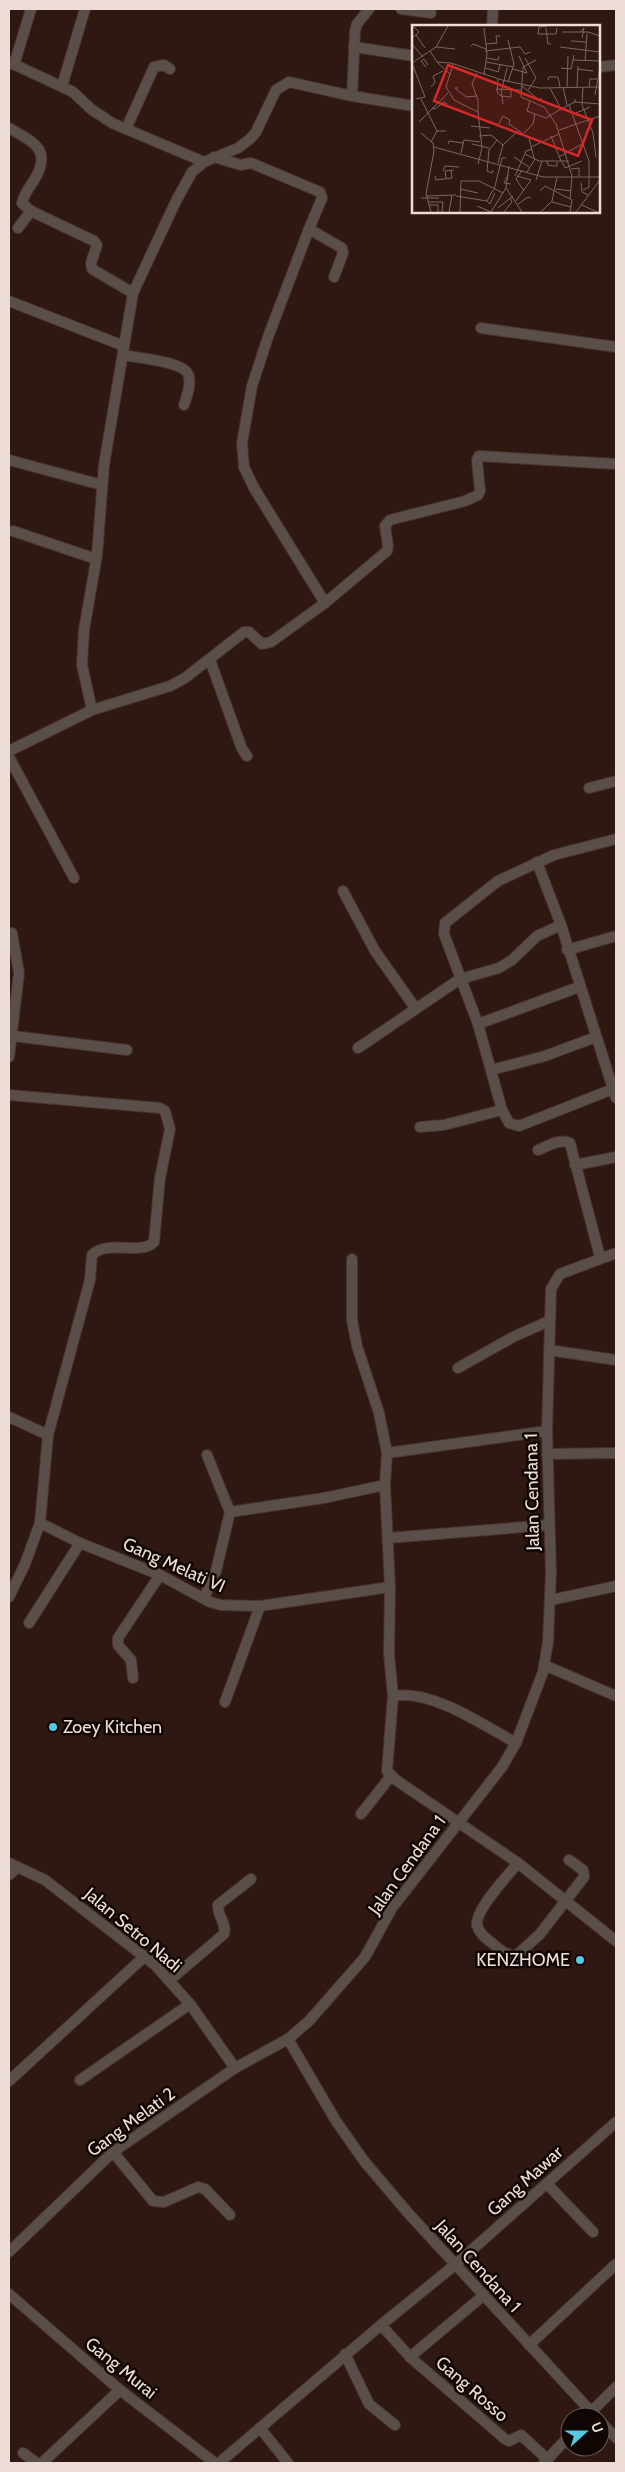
<svg xmlns="http://www.w3.org/2000/svg" width="625" height="2472" font-family="Cabin,sans-serif">
	<style>
		.lines { fill: none; stroke-linecap: round; stroke-linejoin: round }
		.minor-casing { stroke: #4a332d; stroke-width: 12 }
		.minor { stroke: #5a4e4a; stroke-width: 10 }
		.poi-dot { fill: #56c9e1; stroke: #100704; stroke-width: 2 }
		.labels { text-anchor: middle; stroke-width: 5; stroke-linejoin: round; paint-order: stroke }
		.street-label { font-size: 18px; fill: #eddcd7; stroke: #100704 }
		.poi-label { font-size: 18px; fill: #eddcd7; stroke: #100704; text-anchor: start }
		.inset-road { fill: none; stroke: #7b6660; stroke-width: 1 }
		.view { fill: #d62828; fill-opacity: 0.15; stroke: #d62828; stroke-width: 2.5 }
		.inset-edge { fill: none; stroke: #eddcd7; stroke-width: 2.5 }
	</style>
	<rect width="100%" height="100%" fill="#2f1811"/>
	<g class="lines">
		<g class="minor-casing">
			<g id="minor">
				<path d="M401 9 431 13"/>
				<path d="M492 26 493 9"/>
				<path d="M354 47 414 56"/>
				<path d="M9 62 73 92 91 109 112 123 204 162"/>
				<path d="M14 65 31 9"/>
				<path d="M599 67 616 65"/>
				<path d="M62 86 85 9"/>
				<path d="M352 96 355 31 357 24 369 9"/>
				<path d="M9 128C35 143 53 150 33 182 28 189 24 194 22 203L31 211"/>
				<path d="M126 129 154 67 164 65 170 69"/>
				<path d="M214 157 241 165 251 163 320 192 322 198 309 229"/>
				<path d="M18 228 31 211 94 241 97 245 91 263 92 269 133 293"/>
				<path d="M9 301 124 346"/>
				<path d="M481 328 616 347"/>
				<path d="M123 355C137 358 182 361 188 374 192 383 187 396 184 405"/>
				<path d="M9 460 102 485"/>
				<path d="M13 531 96 559"/>
				<path d="M325 603 254 488 244 467 242 443 252 386 268 337 309 229 342 248 343 253 334 277"/>
				<path d="M210 660 242 749 247 756"/>
				<path d="M92 710 170 686 185 678 244 632H249L262 644 271 642 325 603 387 551 388 546 385 526 390 520 465 501 478 495 480 491 477 460 479 456 616 464"/>
				<path d="M9 751 92 710 82 665 84 630 97 555 104 465 133 293 176 201 192 172 204 162 238 148 250 139 256 132 276 90 289 82 352 96 414 106"/>
				<path d="M9 757 74 878"/>
				<path d="M589 788 616 781"/>
				<path d="M537 862 561 925 616 1098"/>
				<path d="M343 891 375 951 416 1009"/>
				<path d="M567 950 616 936"/>
				<path d="M478 1024 579 987"/>
				<path d="M13 1036 127 1050"/>
				<path d="M358 1048 460 979 499 968 512 960 537 936 561 925"/>
				<path d="M9 1057 19 973 12 933"/>
				<path d="M491 1070 545 1056 596 1037"/>
				<path d="M613 1089 519 1126 509 1123 502 1110 478 1024 444 934 445 923 498 881 554 855 616 839"/>
				<path d="M9 1095 160 1108 165 1111 170 1129 160 1178 154 1242C141 1256 107 1239 92 1255L90 1280 48 1435 40 1523 25 1564 9 1597"/>
				<path d="M420 1127 444 1125 502 1110"/>
				<path d="M538 1150C548 1146 560 1138 570 1143L600 1257"/>
				<path d="M575 1165 616 1157"/>
				<path d="M352 1259V1320L357 1346 379 1413 387 1453"/>
				<path d="M549 1350 616 1360"/>
				<path d="M458 1368 513 1337 549 1321"/>
				<path d="M9 1417 48 1435"/>
				<path d="M547 1431 387 1453 385 1485 390 1587 389 1654 393 1696 387 1771 396 1780 518 1863 616 1941"/>
				<path d="M547 1454 616 1453"/>
				<path d="M230 1512 324 1498 385 1485"/>
				<path d="M40 1523 80 1543 160 1575 210 1602 221 1605 260 1606 390 1587"/>
				<path d="M388 1538 549 1525"/>
				<path d="M204 1598 216 1571 230 1512 207 1455"/>
				<path d="M551 1600 616 1586"/>
				<path d="M29 1623 80 1543"/>
				<path d="M544 1665 616 1696"/>
				<path d="M133 1678 131 1660 118 1645V1638L160 1575"/>
				<path d="M393 1696C432 1689 483 1725 516 1743"/>
				<path d="M225 1702 260 1606"/>
				<path d="M361 1814 391 1776"/>
				<path d="M9 1863 45 1880 155 1965 190 2004 235 2068"/>
				<path d="M518 1863C508 1875 475 1910 477 1925 479 1933 486 1939 492 1943 498 1949 508 1956 516 1956L540 1934 584 1877 583 1870 569 1860"/>
				<path d="M9 1875 18 1867"/>
				<path d="M170 1980 224 1934C227 1923 217 1916 218 1905L251 1879"/>
				<path d="M288 2039 336 2121 364 2161 409 2214 596 2417"/>
				<path d="M80 2080 190 2004"/>
				<path d="M9 2081 145 1956"/>
				<path d="M113 2152 153 2201 164 2202 198 2187 205 2189 230 2215"/>
				<path d="M548 2185 593 2232"/>
				<path d="M9 2252 113 2152 235 2068 288 2039 309 2021 365 1957 392 1908 502 1767 516 1743 543 1672 548 1642 551 1573 547 1431 551 1289 560 1274 616 1253"/>
				<path d="M9 2294 120 2390 215 2463"/>
				<path d="M381 2325 410 2357 505 2439 509 2441 521 2435 548 2460"/>
				<path d="M529 2345 616 2264"/>
				<path d="M345 2354 369 2404 395 2425"/>
				<path d="M410 2357 484 2295"/>
				<path d="M586 2417 616 2387"/>
				<path d="M600 2421 616 2438"/>
				<path d="M260 2428 288 2463"/>
				<path d="M23 2453 37 2463"/>
				<path d="M42 2463 120 2390"/>
				<path d="M219 2463 381 2325 456 2264 616 2122"/>
				<path d="M544 2463 570 2435"/>
			</g>
		</g>
		<use href="#minor" class="minor"/>
	</g>
	<g class="poi-dot">
		<circle cx="53" cy="1727" r="5"/>
		<circle cx="580" cy="1960" r="5"/>
	</g>
	<g class="labels">
		<g class="street-label">
			<text transform="translate(532 1492) rotate(-91)" y="6">Jalan Cendana 1</text>
			<text transform="translate(174 1565) rotate(24)" y="6">Gang Melati VI</text>
			<text transform="translate(407 1865) rotate(-54)" y="6">Jalan Cendana 1</text>
			<text transform="translate(133 1930) rotate(40)" y="6">Jalan Setro Nadi</text>
			<text transform="translate(131 2122) rotate(-36)" y="6">Gang Melati 2</text>
			<text transform="translate(525 2181) rotate(-42)" y="6">Gang Mawar</text>
			<text transform="translate(478 2266) rotate(48)" y="6">Jalan Cendana 1</text>
			<text transform="translate(121 2368) rotate(39)" y="6">Gang Murai</text>
			<text transform="translate(472 2389) rotate(41)" y="6">Gang Rosso</text>
		</g>
		<g class="poi-label">
			<text x="63" y="1733">Zoey Kitchen</text>
			<text x="570" y="1966" text-anchor="end">KENZHOME</text>
		</g>
	</g>
	<g transform="translate(412 25)">
		<rect width="188" height="188" fill="#2f1811"/>
		<path class="inset-road" d="M135 1 127 2 126 9H144L145 3M134 3 136 19H139M150 7H176L188 11M168 7 172 3 170 13M4 10 13 23M0 13 7 7 1 1M96 15 102 39 96 57M159 16 174 17M0 19 11 32M74 19 85 18 84 11H88M59 21 61 19 74 24M24 22 43 24M148 22 188 27M18 26 25 37 39 38 90 55 128 63 188 62M73 26 108 22 113 29 118 27M75 33 86 35 87 31M113 33 124 53 116 65M124 35 111 42 109 72 132 82 144 99 160 151M161 35 188 36M173 36 175 9M25 37 39 50M74 37 101 42M0 38 13 72 4 74M0 38 24 22 36 1M41 39 34 62 42 75 66 87 70 123 66 139M14 42 9 36 12 34 16 40M74 43 86 47 88 40M149 43 159 44 162 30M101 44 115 48 107 31M166 44 181 46M65 48 60 59 66 75V87M72 50 75 29 72 3M86 54 85 67 89 71M136 55 137 52H146L148 62M110 61 127 75 130 73M19 62 23 57 21 51 31 46M151 62 155 80M155 62 156 31M165 62 166 41M171 62 170 80 181 108 184 132M177 62 178 54H185M46 63H43L54 72 65 71M138 63 149 84 163 77V74M84 64 109 65M89 64 91 79M90 64 95 43M183 70 188 43M89 71 99 72V65M9 74 25 106M118 76 115 86 134 93 149 84M163 77 188 79M157 80 177 136V162L171 165M20 83 23 84 32 77 35 79M164 88 178 82M77 96 86 100 91 91 98 95 97 99 117 113 122 133M7 97 36 68M59 101 78 103M147 105 188 91M9 108 21 118 22 126 14 169 19 187M112 108 121 99 123 89M67 111 79 110 91 120 86 138M139 111 149 136M19 117 25 106H34M36 119 37 116 51 118M60 119 77 123M91 120 107 105M22 122 131 152H188M119 122 147 109M49 128 52 115 68 117M113 129 127 136H157M102 132 117 142M147 132 170 119M135 136 136 140 141 141H145V137M150 137 153 143 170 136M159 144 167 143V151M81 145 80 148 75 146 77 125 85 115M110 145 104 154 112 166M31 146 33 141 47 142M115 147 123 134M96 150 92 158 99 159M23 151 24 155 40 153 39 145M103 151 114 126 120 124M34 153 33 146 42 145M124 155 130 136M169 158 170 167 176 170M94 163 110 187M48 164 66 168M144 164 159 166M82 165 90 133H94M128 166 133 161 160 175 158 187M14 171 44 170M44 171 75 176 81 165M9 173H27M158 174 160 151M75 176 78 179 83 168M104 176 119 155 105 151M16 177H31L30 187M140 177 159 182M106 179 116 172 119 173M17 180H26V187M170 180 185 187M65 181 79 187M86 183 101 171M37 187 40 170M48 187 49 156H67L91 168M79 187 94 163 97 141M92 187 100 177 98 173M129 187 140 176 145 152M164 187 188 155"/>
		<path class="view" d="M36 40 180 95 166 131 22 76Z"/>
		<rect width="188" height="188" class="inset-edge"/>
	</g>
	<rect width="625" height="2472" fill="none" stroke="#eddcd7" stroke-width="20"/>
	<g transform="translate(585 2432) rotate(69)"><circle r="24" fill="#100704" stroke="#685c58"/>
	<path d="M0-4L9 19L0 12L-9 19Z" fill="#56c9e1"/>
	<text y="-8" font-size="14" font-weight="bold" text-anchor="middle" fill="#eddcd7">U</text>
	</g>
</svg>
